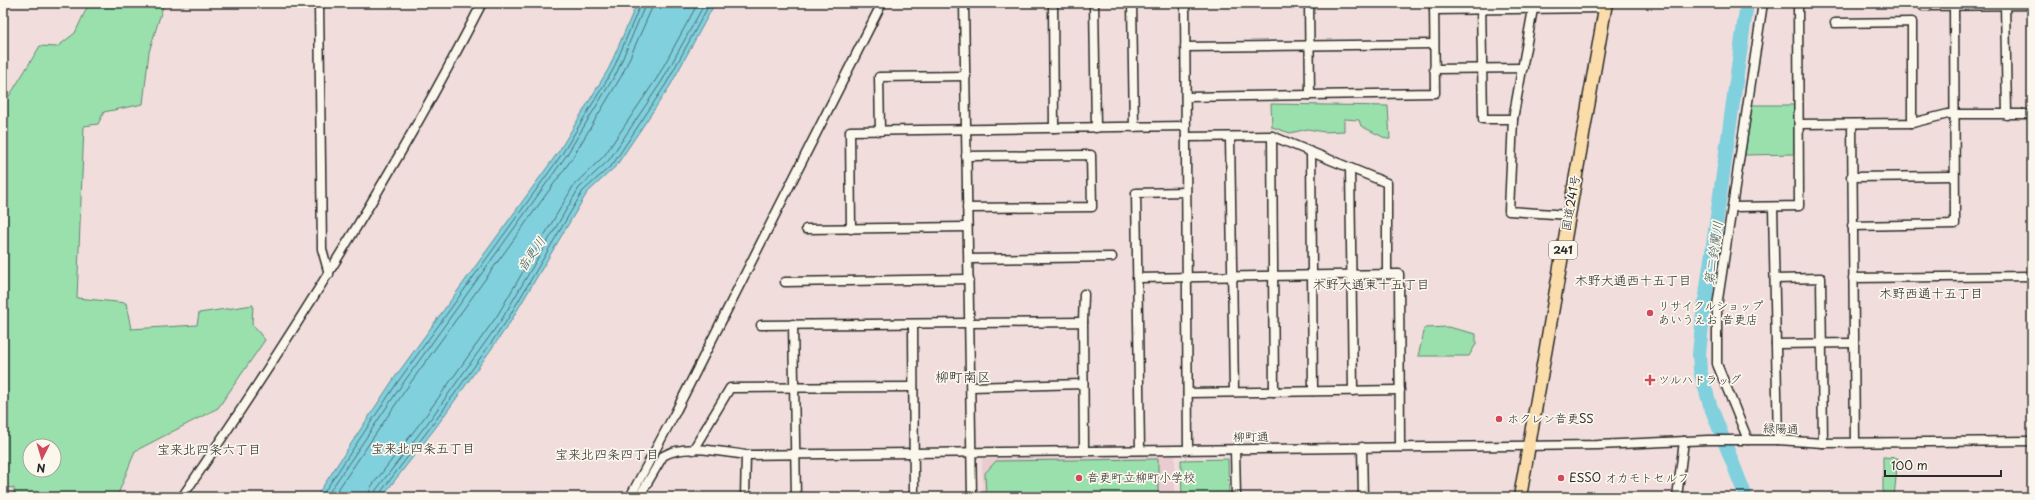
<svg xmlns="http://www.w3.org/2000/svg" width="2035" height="500" font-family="'Playpen Sans','Klee One',sans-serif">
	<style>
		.built { fill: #e9cbd0 }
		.green { fill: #99e0ad; stroke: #62866c; fill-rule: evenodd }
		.water { fill: #80d0dd; stroke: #5e8e96 }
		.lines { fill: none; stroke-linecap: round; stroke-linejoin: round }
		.shore { stroke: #4d6d72; stroke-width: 1 }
		.river { stroke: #80d0dd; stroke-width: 14 }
		.minor-casing { stroke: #2b2b2b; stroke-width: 11 }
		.highway-casing { stroke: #2b2b2b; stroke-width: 15 }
		.minor { stroke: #fbf7ec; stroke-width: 8 }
		.highway { stroke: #fbddab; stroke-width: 12 }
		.poi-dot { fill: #d1495b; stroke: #fbf7ec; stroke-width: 1.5 }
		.labels { text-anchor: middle; stroke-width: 3.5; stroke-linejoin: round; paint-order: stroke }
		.shield { fill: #fbf7ec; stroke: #696865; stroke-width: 1 }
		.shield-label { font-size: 11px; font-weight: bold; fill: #2b2b2b }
		.street-label { font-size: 12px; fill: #2b2b2b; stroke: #fbf7ec }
		.poi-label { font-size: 12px; fill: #2b2b2b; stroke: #fbf7ec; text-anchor: start }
		.water-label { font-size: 13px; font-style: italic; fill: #445d60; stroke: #fbf7ec }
		.neighbourhood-label { font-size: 13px; fill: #2b2b2b; stroke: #fbf7ec }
		.quarter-label { font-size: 14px; fill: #2b2b2b; stroke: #fbf7ec }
	</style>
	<rect width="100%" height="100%" fill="#f0dddc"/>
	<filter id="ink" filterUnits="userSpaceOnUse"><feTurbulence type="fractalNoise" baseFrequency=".025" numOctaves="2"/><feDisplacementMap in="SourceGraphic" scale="8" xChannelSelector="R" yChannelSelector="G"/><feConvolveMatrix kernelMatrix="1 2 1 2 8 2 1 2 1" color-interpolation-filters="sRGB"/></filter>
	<g filter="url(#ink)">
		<path class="built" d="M1175 456V497H983L982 459Z"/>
		<g class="green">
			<path d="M89 3H164L149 52 143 104 104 112 98 124 84 126 77 298 126 303 131 329 197 325 199 313 253 305 252 324 265 340 218 408 135 451 117 497H14V488L3 487V101L10 95 40 46 57 47 75 33ZM30 446H54V470H30Z"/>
			<path d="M1271 104 1388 106 1390 139H1387L1361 126 1359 120 1344 119V131L1324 132 1308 129 1290 133 1272 127Z"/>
			<path d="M1752 105H1794V154L1745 155Z"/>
			<path d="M1448 327 1476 334V344L1469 356H1418L1425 328Z"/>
			<path d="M1883 457 1898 458 1894 497H1883Z"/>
			<path d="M1158 459V497H986L985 473 996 461Z"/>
			<path d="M1228 459 1229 497H1182L1181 460Z"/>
		</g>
		<path class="water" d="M637 3H715L670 86 616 166 587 193 509 324 436 427 382 497H316L393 380 559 151 609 68Z"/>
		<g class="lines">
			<g class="shore">
				<path d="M321 497 397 383 562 154 613 70 641 3"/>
				<path d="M326 497 401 386 566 156 617 72 646 3"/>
				<path d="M333 497 406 389 571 160 622 75 651 10 652 3"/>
				<path d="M368 497 371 487 424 418 497 316 574 185 604 156 657 78 698 3"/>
				<path d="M374 497 376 490 429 421 502 319 579 188 609 160 662 81 705 3"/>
				<path d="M379 497 380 493 433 424 506 322 583 191 613 164 666 84 710 3"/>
			</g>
			<path class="river" d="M1746 497 1710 405 1700 370 1699 354 1703 316 1747 3"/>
			<g class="minor-casing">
				<g id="minor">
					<path d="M319 3 322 249 329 274"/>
					<path d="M964 3 972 497"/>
					<path d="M1053 3 1054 128"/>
					<path d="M1094 3 1096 128"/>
					<path d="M1132 3 1134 127"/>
					<path d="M1185 3 1188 449"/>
					<path d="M1309 3 1310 95"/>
					<path d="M1481 3 1483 119H1513"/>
					<path d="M2005 3 2007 115"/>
					<path d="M1923 6 2032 5"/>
					<path d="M1533 9 1513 119 1509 211 1569 215"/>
					<path d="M1434 10 1605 8"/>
					<path d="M1835 23 1912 22V123"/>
					<path d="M1185 47 1434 44"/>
					<path d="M1434 69 1523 68"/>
					<path d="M1186 97 1435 93 1434 3"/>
					<path d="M1799 124 1912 123 1948 114H2032"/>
					<path d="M1852 124 1855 442"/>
					<path d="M880 131 879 77 966 76"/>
					<path d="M1272 136 1274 392"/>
					<path d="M1186 137 1272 136 1387 183V274"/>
					<path d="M1230 137 1234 392"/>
					<path d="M1311 152 1313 391"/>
					<path d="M966 156 1091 155 1092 207 967 208"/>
					<path d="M1350 168 1353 391"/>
					<path d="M1851 177 1954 176"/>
					<path d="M1733 207 1799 206 1798 3"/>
					<path d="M1773 207 1778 440"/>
					<path d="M1852 226 1955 224 1954 3"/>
					<path d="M806 229 967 227"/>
					<path d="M851 229 850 131 1186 126"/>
					<path d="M969 259 1112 257"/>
					<path d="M1137 278 1399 274 1400 446"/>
					<path d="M1853 278 2032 276"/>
					<path d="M1775 279 1821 278 1823 443"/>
					<path d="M785 282 969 279"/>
					<path d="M1083 322 1084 294"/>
					<path d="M793 324 796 497"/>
					<path d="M913 324 914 497"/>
					<path d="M761 325 1083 322 1084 451"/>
					<path d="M1776 344 1854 343"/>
					<path d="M971 387 1083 384"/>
					<path d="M1188 393 1400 390"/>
					<path d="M1748 440 1717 364V306L1763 3"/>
					<path d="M1362 447 1363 497"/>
					<path d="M1235 449 1236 497"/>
					<path d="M693 450 730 388 913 387"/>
					<path d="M1140 450 1136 193 1186 192"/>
					<path d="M182 497C291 338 394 175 482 3"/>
					<path d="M630 497 674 415 882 3"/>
					<path d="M639 497 663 456C683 443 723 452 746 455L1598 445 1708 440H1778L1823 443 2032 441"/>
					<path d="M745 497 746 455"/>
					<path d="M1677 497 1684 441"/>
				</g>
			</g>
			<g class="highway-casing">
				<path id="highway" d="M1520 497 1606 3"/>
			</g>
			<use href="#minor" class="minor"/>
			<use href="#highway" class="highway"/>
		</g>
	</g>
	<g class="poi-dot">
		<circle cx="1650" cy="313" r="4"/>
		<path d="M1648 374h4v4h4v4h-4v4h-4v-4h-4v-4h4z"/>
		<circle cx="1499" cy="419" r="4"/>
		<circle cx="1079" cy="478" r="4"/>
		<circle cx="1561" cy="478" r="4"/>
	</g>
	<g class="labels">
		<rect class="shield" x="1549" y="241" width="28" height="18" rx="3"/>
		<g class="shield-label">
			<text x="1563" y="254">241</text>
		</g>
		<g class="street-label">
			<text transform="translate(1571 203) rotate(-80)" y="4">国道241号</text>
			<text transform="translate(1781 429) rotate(2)" y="4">緑陽通</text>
			<text transform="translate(1251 437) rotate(-1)" y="4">柳町通</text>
		</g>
		<g class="poi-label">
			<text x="1658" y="310">リサイクルショップ<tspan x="1658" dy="14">あいうえお 音更店</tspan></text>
			<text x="1658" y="384">ツルハドラッグ</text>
			<text x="1507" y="423">ホクレン音更SS</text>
			<text x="1087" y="482">音更町立柳町小学校</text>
			<text x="1569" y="482">ESSO オカモトセルフ</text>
		</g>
		<g class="water-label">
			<text transform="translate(1713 253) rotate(-82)" y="5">第二鈴蘭川</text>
			<text transform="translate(531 254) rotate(-55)" y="5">音更川</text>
		</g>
		<g class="neighbourhood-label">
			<text x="1633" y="285">木野大通西十五丁目</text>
			<text x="1371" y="289">木野大通東十五丁目</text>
			<text x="1931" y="298">木野西通十五丁目</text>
			<text x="423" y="453">宝来北四条五丁目</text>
			<text x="209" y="454">宝来北四条六丁目</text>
			<text x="607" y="459">宝来北四条四丁目</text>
		</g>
		<g class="quarter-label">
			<text x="963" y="382">柳町南区</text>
		</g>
	</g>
	<rect width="2035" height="500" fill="none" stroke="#fbf7ec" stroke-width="16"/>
	<rect x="8" y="8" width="2019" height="484" fill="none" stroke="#2b2b2b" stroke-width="1.5" filter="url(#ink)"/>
	<g transform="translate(42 458) rotate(185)"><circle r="19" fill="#fbf7ec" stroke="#a8a59f"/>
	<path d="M0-3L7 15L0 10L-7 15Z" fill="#d1495b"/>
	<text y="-6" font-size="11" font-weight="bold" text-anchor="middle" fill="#2b2b2b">N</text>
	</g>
	<path d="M1885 470v6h116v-6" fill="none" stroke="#2b2b2b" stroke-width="2"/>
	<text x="1891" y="470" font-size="12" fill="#2b2b2b" stroke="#fbf7ec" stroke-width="3" paint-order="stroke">100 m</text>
</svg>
